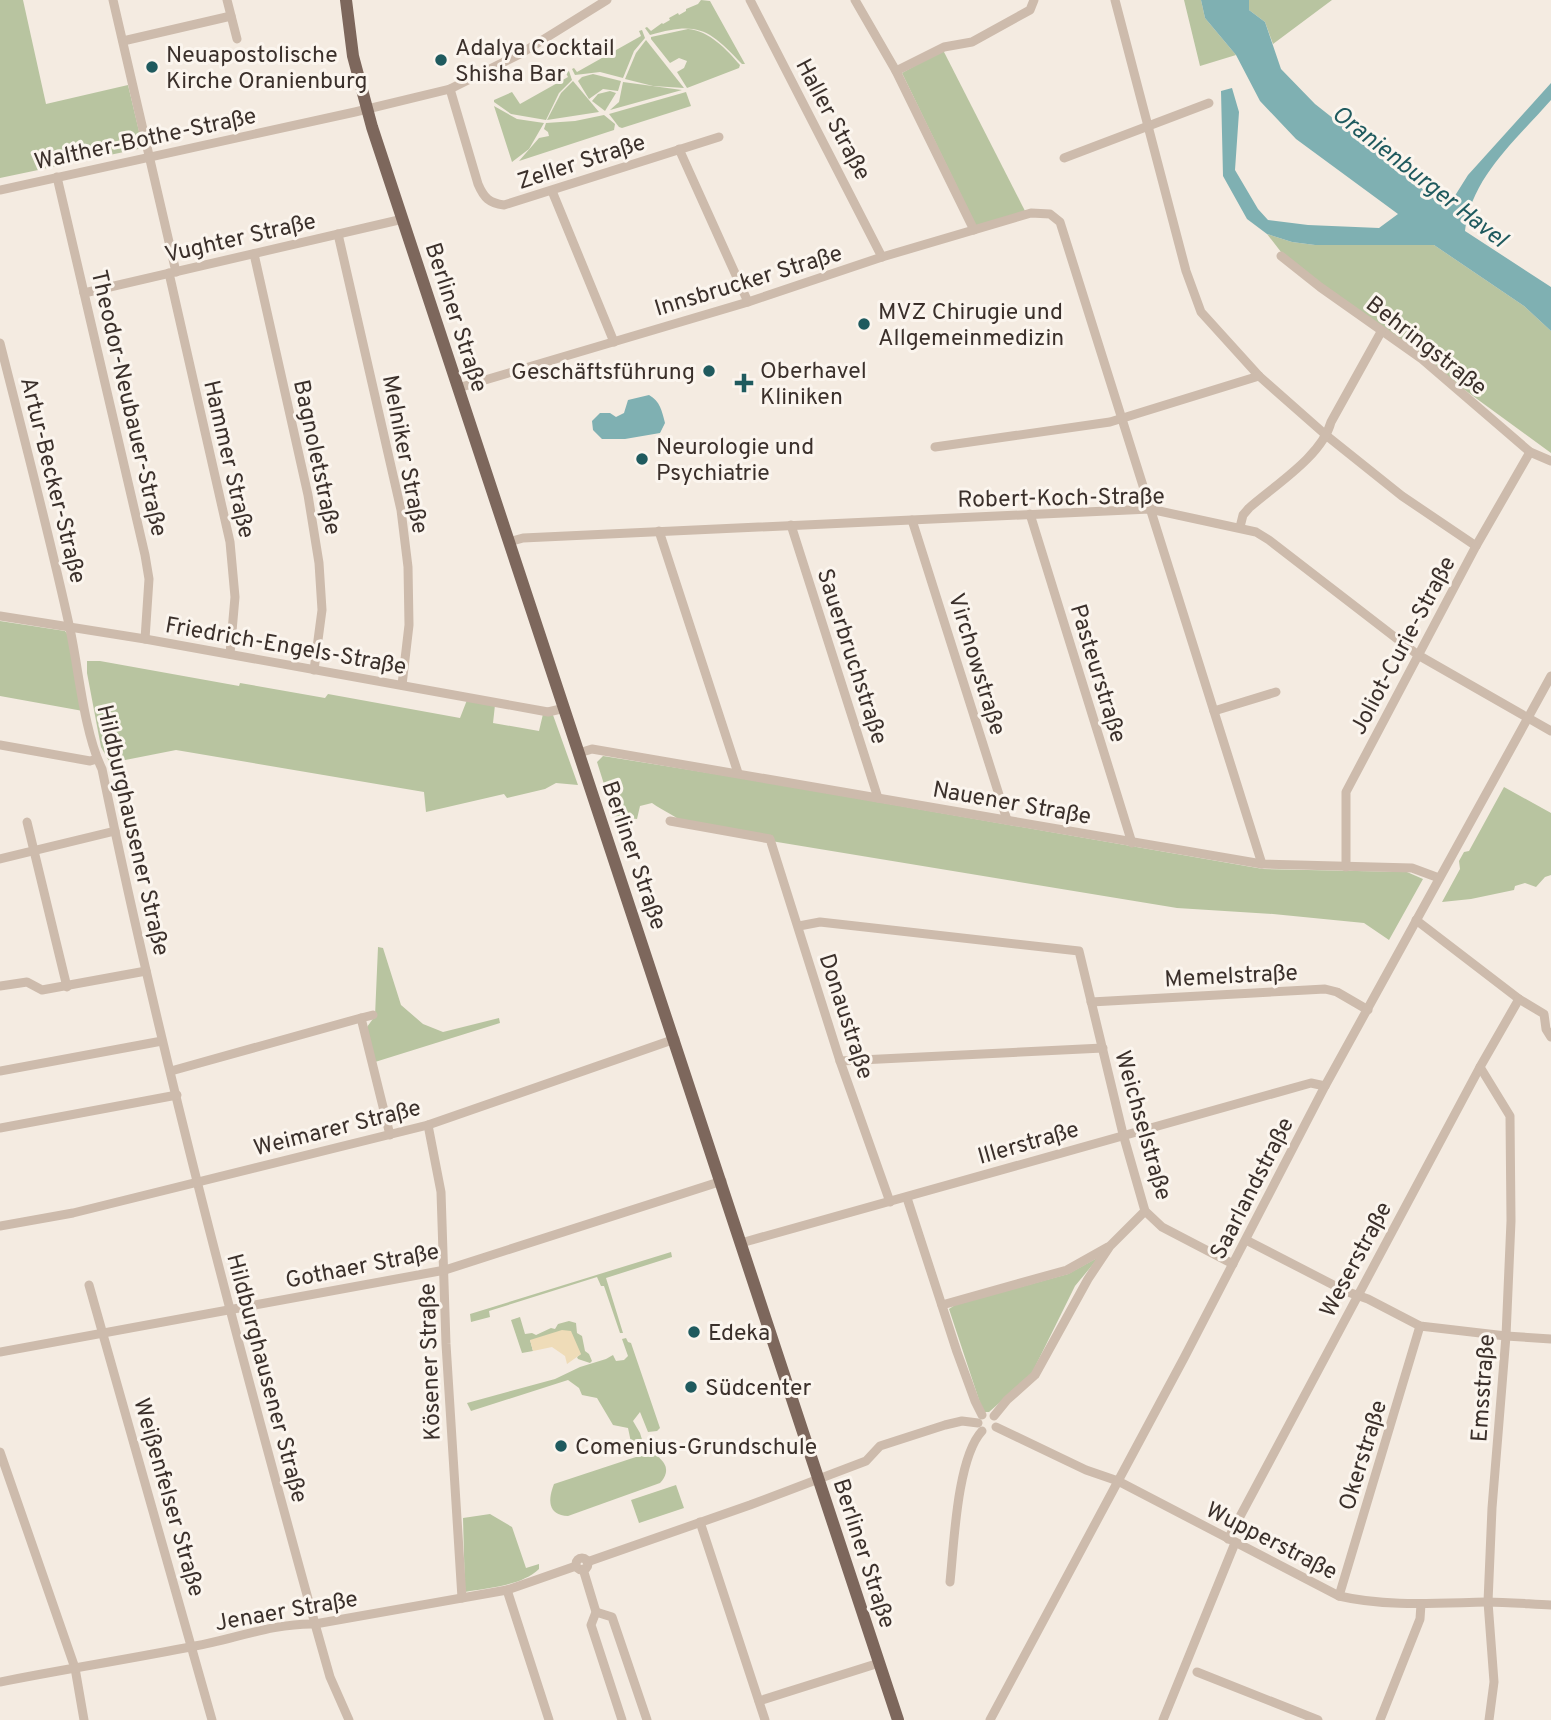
<svg xmlns="http://www.w3.org/2000/svg" width="1551" height="1720" font-family="Overpass,sans-serif">
	<style>
		.green { fill: #b8c4a0 }
		.sand { fill: #efdcb8 }
		.water { fill: #7fb0b2 }
		.lines { fill: none; stroke-linecap: round; stroke-linejoin: round }
		.minor { stroke: #cdbbac; stroke-width: 9 }
		.major { stroke: #7d675c; stroke-width: 12 }
		.poi-dot { fill: #1f5a5e; stroke: #fbf5ee; stroke-width: 2.5 }
		.labels { text-anchor: middle; stroke-width: 6; stroke-linejoin: round; paint-order: stroke }
		.poi-label { font-size: 23px; fill: #3b302b; stroke: #fbf5ee; text-anchor: start }
		.street-label { font-size: 23px; fill: #3b302b; stroke: #fbf5ee }
		.water-label { font-size: 24px; font-style: italic; fill: #1f5a5e; stroke: #fbf5ee }
	</style>
	<rect width="100%" height="100%" fill="#f4ebe1"/>
	<g class="green">
		<path d="M0 0H23L46 104 128 85 143 148 0 178Z"/>
		<path d="M701 0 710 1 745 64H742C709 29 698 21 650 35L645 28 647 27 651 31 662 23 663 24 670 20 669 18 678 13 679 15 686 11V9L698 4Z"/>
		<path d="M1184 0H1201L1205 18 1236 55 1200 66Z"/>
		<path d="M1249 0H1332L1273 44 1265 22 1249 10Z"/>
		<path d="M688 29C710 31 727 50 740 65L739 68 687 88 677 72 684 68 687 61 679 58 670 63 651 39V37Z"/>
		<path d="M642 30 645 38 634 51 623 78 600 72 575 75 572 69 574 68 577 72 641 36 639 31Z"/>
		<path d="M646 40 684 88 653 86 625 79 636 53Z"/>
		<path d="M943 50 1025 211 976 226 902 73Z"/>
		<path d="M569 71 572 80 559 93 546 120 511 114 494 102V100L512 92 520 104 568 77 566 73Z"/>
		<path d="M593 74 621 81 618 91 603 89 589 99 578 81 582 77Z"/>
		<path d="M573 81 599 112 547 120 561 93Z"/>
		<path d="M623 82 682 90 610 110 619 102Z"/>
		<path d="M610 91 616 93 605 111 592 101 598 94Z"/>
		<path d="M686 92 691 106 622 128 619 127 609 114Z"/>
		<path d="M494 106 517 119 544 123 529 149 512 162Z"/>
		<path d="M604 115 615 124 614 130 519 161 539 138 549 136 548 132 544 129 546 123 575 121Z"/>
		<path d="M1267 234 1292 242 1315 245H1434L1524 306 1551 331V453L1288 261Z"/>
		<path d="M0 621 65 631 68 635 83 711 0 696Z"/>
		<path d="M87 661H100L239 686 240 683 325 698 328 694 460 718 467 700 495 705 493 723 539 731 543 714 553 715 578 785 556 783 545 789 507 798 504 794 426 812 424 792 176 750 110 763 101 747 87 673Z"/>
		<path d="M603 756 734 777 1263 869 1407 872 1423 879 1389 940 1364 923 1273 914 1177 908 687 827C679 817 663 811 652 803L640 806 637 819 614 816 597 762Z"/>
		<path d="M1504 787 1551 813V875L1545 877 1536 887 1525 883 1515 886 1514 890 1471 899 1442 902 1460 869 1459 861 1464 852 1469 851Z"/>
		<path d="M378 947 383 948 401 1005 423 1024 443 1032 499 1018 500 1023 375 1062 367 1027 375 1016Z"/>
		<path d="M671 1252 672 1257 606 1278 623 1333H620L604 1286H601L597 1277 489 1311 490 1317 471 1322 470 1314Z"/>
		<path d="M1099 1257 1075 1286 1031 1375 989 1412H983L949 1309 955 1305 1068 1274Z"/>
		<path d="M520 1317 525 1334 532 1333 536 1335 551 1328 555 1329 558 1324 569 1321 576 1323 577 1333 582 1336 585 1351 589 1354 592 1361 590 1363 578 1359 577 1357 581 1354 530 1340 533 1351 522 1353 511 1320Z"/>
		<path d="M626 1338 628 1342 631 1343 660 1428 657 1431 648 1432 640 1412 633 1421 640 1433 644 1446 632 1447 628 1428 613 1425 597 1398 582 1395 579 1388 568 1380 471 1411 467 1403 555 1379 580 1367 606 1359 613 1355 616 1361 624 1360 628 1356 622 1339Z"/>
		<path d="M651 1452C663 1459 673 1469 660 1483L568 1516C547 1515 548 1499 554 1484Z"/>
		<path d="M676 1485 684 1508 639 1523 631 1500Z"/>
		<path d="M490 1514 512 1527 526 1568 539 1564V1569C521 1586 488 1588 465 1592L463 1518Z"/>
	</g>
	<path class="sand" d="M562 1330 571 1331 581 1354 567 1364 565 1356 552 1347 533 1351 530 1340Z"/>
	<g class="water">
		<path d="M1201 0H1249V10L1265 22 1281 69 1315 104 1443 205 1451 202 1468 175 1551 83V100C1517 139 1471 177 1465 231L1551 287V331L1524 306 1434 245H1315L1292 242 1267 234 1247 219 1223 176 1221 91 1232 88 1239 112 1235 170 1258 209 1268 220 1308 225 1379 228 1398 214 1296 139 1260 101 1236 55 1205 18Z"/>
		<path d="M649 395C660 401 662 411 665 423L660 433 625 439H602L593 430 592 421 600 413H610L616 417 624 413 628 400Z"/>
	</g>
	<g class="lines">
		<g class="minor">
			<path d="M113 0 176 272"/>
			<path d="M227 0 237 39"/>
			<path d="M750 0 882 257"/>
			<path d="M855 0 896 71 974 230"/>
			<path d="M1115 0 1186 271 1201 312 1259 376 1327 436 1402 496 1476 546"/>
			<path d="M123 41 231 16"/>
			<path d="M896 71 944 47 972 42 1030 10 1034 0"/>
			<path d="M450 89 478 184C484 198 489 203 504 205L719 137"/>
			<path d="M679 149 748 302"/>
			<path d="M1064 158 1209 103"/>
			<path d="M57 177 145 555 149 579 145 639"/>
			<path d="M0 190 355 112 450 89 520 54 607 0"/>
			<path d="M552 191 614 342"/>
			<path d="M338 234 401 510 408 567 409 625 402 685"/>
			<path d="M254 254 308 495 319 563 322 610 314 670"/>
			<path d="M1281 256 1320 287 1422 359 1530 452 1551 461"/>
			<path d="M169 273 230 542 235 597 230 654"/>
			<path d="M84 293 403 219"/>
			<path d="M0 343C24 438 49 533 70 629 79 671 84 732 102 769 161 1057 237 1341 315 1624L330 1677 349 1720"/>
			<path d="M458 388 748 302 882 257 1031 213 1050 214 1060 222 1262 864"/>
			<path d="M935 447 1110 422 1259 376"/>
			<path d="M1030 514 1132 843"/>
			<path d="M912 520 1007 820"/>
			<path d="M791 525 878 798"/>
			<path d="M1240 527 1243 515 1249 508C1275 485 1322 456 1331 422L1381 332"/>
			<path d="M659 531 738 773"/>
			<path d="M509 542 523 538 1150 509 1256 532 1269 540 1418 655 1551 731"/>
			<path d="M0 616 145 639 548 712 565 708"/>
			<path d="M1214 711 1276 692"/>
			<path d="M0 745 90 761 97 759"/>
			<path d="M579 753 592 749 1262 864 1412 868 1439 878"/>
			<path d="M670 821 770 839 840 1061 890 1202"/>
			<path d="M27 822 67 987"/>
			<path d="M0 859 115 831"/>
			<path d="M1346 867V792L1476 546 1530 452"/>
			<path d="M1416 920 1519 999 1544 1014 1546 1029 1551 1037"/>
			<path d="M799 926 820 922 1079 951 1123 1134 1145 1211 1162 1227 1233 1264"/>
			<path d="M0 986 27 982 42 990 146 971"/>
			<path d="M1091 1002 1325 989 1337 992 1368 1010"/>
			<path d="M373 1015 361 1018 390 1135"/>
			<path d="M840 1061 1103 1048"/>
			<path d="M1480 1067 1510 1116 1511 1221 1506 1336 1492 1508 1488 1602 1494 1682 1489 1720"/>
			<path d="M0 1071 162 1041"/>
			<path d="M171 1071 361 1018"/>
			<path d="M428 1125 441 1192 446 1344 462 1598"/>
			<path d="M0 1128 177 1095"/>
			<path d="M907 1198 957 1352 975 1401 982 1415"/>
			<path d="M0 1226 73 1213 428 1125 675 1039"/>
			<path d="M1246 1240 1345 1291 1368 1299 1420 1326 1506 1336 1551 1339"/>
			<path d="M741 1243 1311 1083 1325 1086"/>
			<path d="M89 1285 212 1720"/>
			<path d="M942 1305 1067 1270 1108 1247"/>
			<path d="M0 1352 445 1270 722 1181"/>
			<path d="M994 1416 1007 1400 1035 1375 1088 1279 1110 1246 1145 1211"/>
			<path d="M996 1427 1086 1470 1118 1481 1339 1596C1386 1607 1437 1603 1486 1602 1507 1602 1529 1604 1551 1605"/>
			<path d="M0 1452 75 1668 84 1720"/>
			<path d="M700 1522 765 1720"/>
			<path d="M1228 1539 1480 1067 1519 999"/>
			<circle cx="582" cy="1564" r="6"/>
			<path d="M587 1562 750 1505 866 1461 880 1446 945 1425 962 1421 978 1423"/>
			<path d="M583 1569 596 1612 591 1625 622 1720"/>
			<path d="M950 1582C954 1544 957 1458 982 1431"/>
			<path d="M507 1590 549 1720"/>
			<path d="M1339 1596 1420 1326"/>
			<path d="M596 1612 612 1617 647 1720"/>
			<path d="M1197 1672 1318 1720"/>
			<path d="M0 1682C65 1669 130 1659 195 1646 234 1639 274 1623 315 1624L507 1590 576 1566"/>
			<path d="M759 1701 879 1663"/>
			<path d="M990 1720 1184 1358 1325 1086 1551 676"/>
			<path d="M1163 1720 1235 1543"/>
			<path d="M1380 1720 1420 1619 1421 1604"/>
		</g>
		<path class="major" d="M346 0 353 56 372 127 898 1720"/>
	</g>
	<g class="poi-dot">
		<circle cx="441" cy="60" r="7"/>
		<circle cx="152" cy="67" r="7"/>
		<circle cx="864" cy="324" r="7"/>
		<circle cx="709" cy="371" r="7"/>
		<path d="M740.5 372.5h7v7h7v7h-7v7h-7v-7h-7v-7h7z"/>
		<circle cx="642" cy="459" r="7"/>
		<circle cx="694" cy="1332" r="7"/>
		<circle cx="691" cy="1387" r="7"/>
		<circle cx="561" cy="1446" r="7"/>
	</g>
	<g class="labels">
		<g class="poi-label">
			<text x="455" y="55">Adalya Cocktail<tspan x="455" dy="26">Shisha Bar</tspan></text>
			<text x="166" y="62">Neuapostolische<tspan x="166" dy="26">Kirche Oranienburg</tspan></text>
			<text x="878" y="319">MVZ Chirugie und<tspan x="878" dy="26">Allgemeinmedizin</tspan></text>
			<text x="760" y="378">Oberhavel<tspan x="760" dy="26">Kliniken</tspan></text>
			<text x="695" y="379" text-anchor="end">Geschäftsführung</text>
			<text x="656" y="454">Neurologie und<tspan x="656" dy="26">Psychiatrie</tspan></text>
			<text x="708" y="1340">Edeka</text>
			<text x="705" y="1395">Südcenter</text>
			<text x="575" y="1454">Comenius-Grundschule</text>
		</g>
		<g class="street-label">
			<text transform="translate(834 119) rotate(62)" y="8">Haller Straße</text>
			<text transform="translate(145 138) rotate(-12)" y="8">Walther-Bothe-Straße</text>
			<text transform="translate(581 161) rotate(-18)" y="8">Zeller Straße</text>
			<text transform="translate(240 237) rotate(-13)" y="8">Vughter Straße</text>
			<text transform="translate(748 280) rotate(-17)" y="8">Innsbrucker Straße</text>
			<text transform="translate(457 317) rotate(72)" y="8">Berliner Straße</text>
			<text transform="translate(1427 345) rotate(38)" y="8">Behringstraße</text>
			<text transform="translate(130 403) rotate(77)" y="8">Theodor-Neubauer-Straße</text>
			<text transform="translate(406 454) rotate(79)" y="8">Melniker Straße</text>
			<text transform="translate(318 457) rotate(78)" y="8">Bagnoletstraße</text>
			<text transform="translate(230 459) rotate(77)" y="8">Hammer Straße</text>
			<text transform="translate(54 480) rotate(76)" y="8">Artur-Becker-Straße</text>
			<text transform="translate(1061 497) rotate(-1)" y="8">Robert-Koch-Straße</text>
			<text transform="translate(286 645) rotate(10)" y="8">Friedrich-Engels-Straße</text>
			<text transform="translate(1402 645) rotate(-62)" y="8">Joliot-Curie-Straße</text>
			<text transform="translate(853 656) rotate(72)" y="8">Sauerbruchstraße</text>
			<text transform="translate(978 664) rotate(73)" y="8">Virchowstraße</text>
			<text transform="translate(1099 673) rotate(73)" y="8">Pasteurstraße</text>
			<text transform="translate(1012 802) rotate(10)" y="8">Nauener Straße</text>
			<text transform="translate(134 830) rotate(77)" y="8">Hildburghausener Straße</text>
			<text transform="translate(635 855) rotate(71)" y="8">Berliner Straße</text>
			<text transform="translate(1231 975) rotate(-3)" y="8">Memelstraße</text>
			<text transform="translate(847 1016) rotate(72)" y="8">Donaustraße</text>
			<text transform="translate(1144 1125) rotate(74)" y="8">Weichselstraße</text>
			<text transform="translate(337 1127) rotate(-14)" y="8">Weimarer Straße</text>
			<text transform="translate(1028 1142) rotate(-16)" y="8">Illerstraße</text>
			<text transform="translate(1251 1188) rotate(-63)" y="8">Saarlandstraße</text>
			<text transform="translate(1355 1259) rotate(-62)" y="8">Weserstraße</text>
			<text transform="translate(362 1265) rotate(-11)" y="8">Gothaer Straße</text>
			<text transform="translate(429 1362) rotate(-92)" y="8">Kösener Straße</text>
			<text transform="translate(268 1378) rotate(75)" y="8">Hildburghausener Straße</text>
			<text transform="translate(1482 1388) rotate(-86)" y="8">Emsstraße</text>
			<text transform="translate(1362 1455) rotate(-73)" y="8">Okerstraße</text>
			<text transform="translate(170 1497) rotate(74)" y="8">Weißenfelser Straße</text>
			<text transform="translate(1272 1540) rotate(27)" y="8">Wupperstraße</text>
			<text transform="translate(865 1553) rotate(72)" y="8">Berliner Straße</text>
			<text transform="translate(286 1610) rotate(-10)" y="8">Jenaer Straße</text>
		</g>
		<g class="water-label">
			<text transform="translate(1420 176) rotate(38)" y="8">Oranienburger Havel</text>
		</g>
	</g>
</svg>
